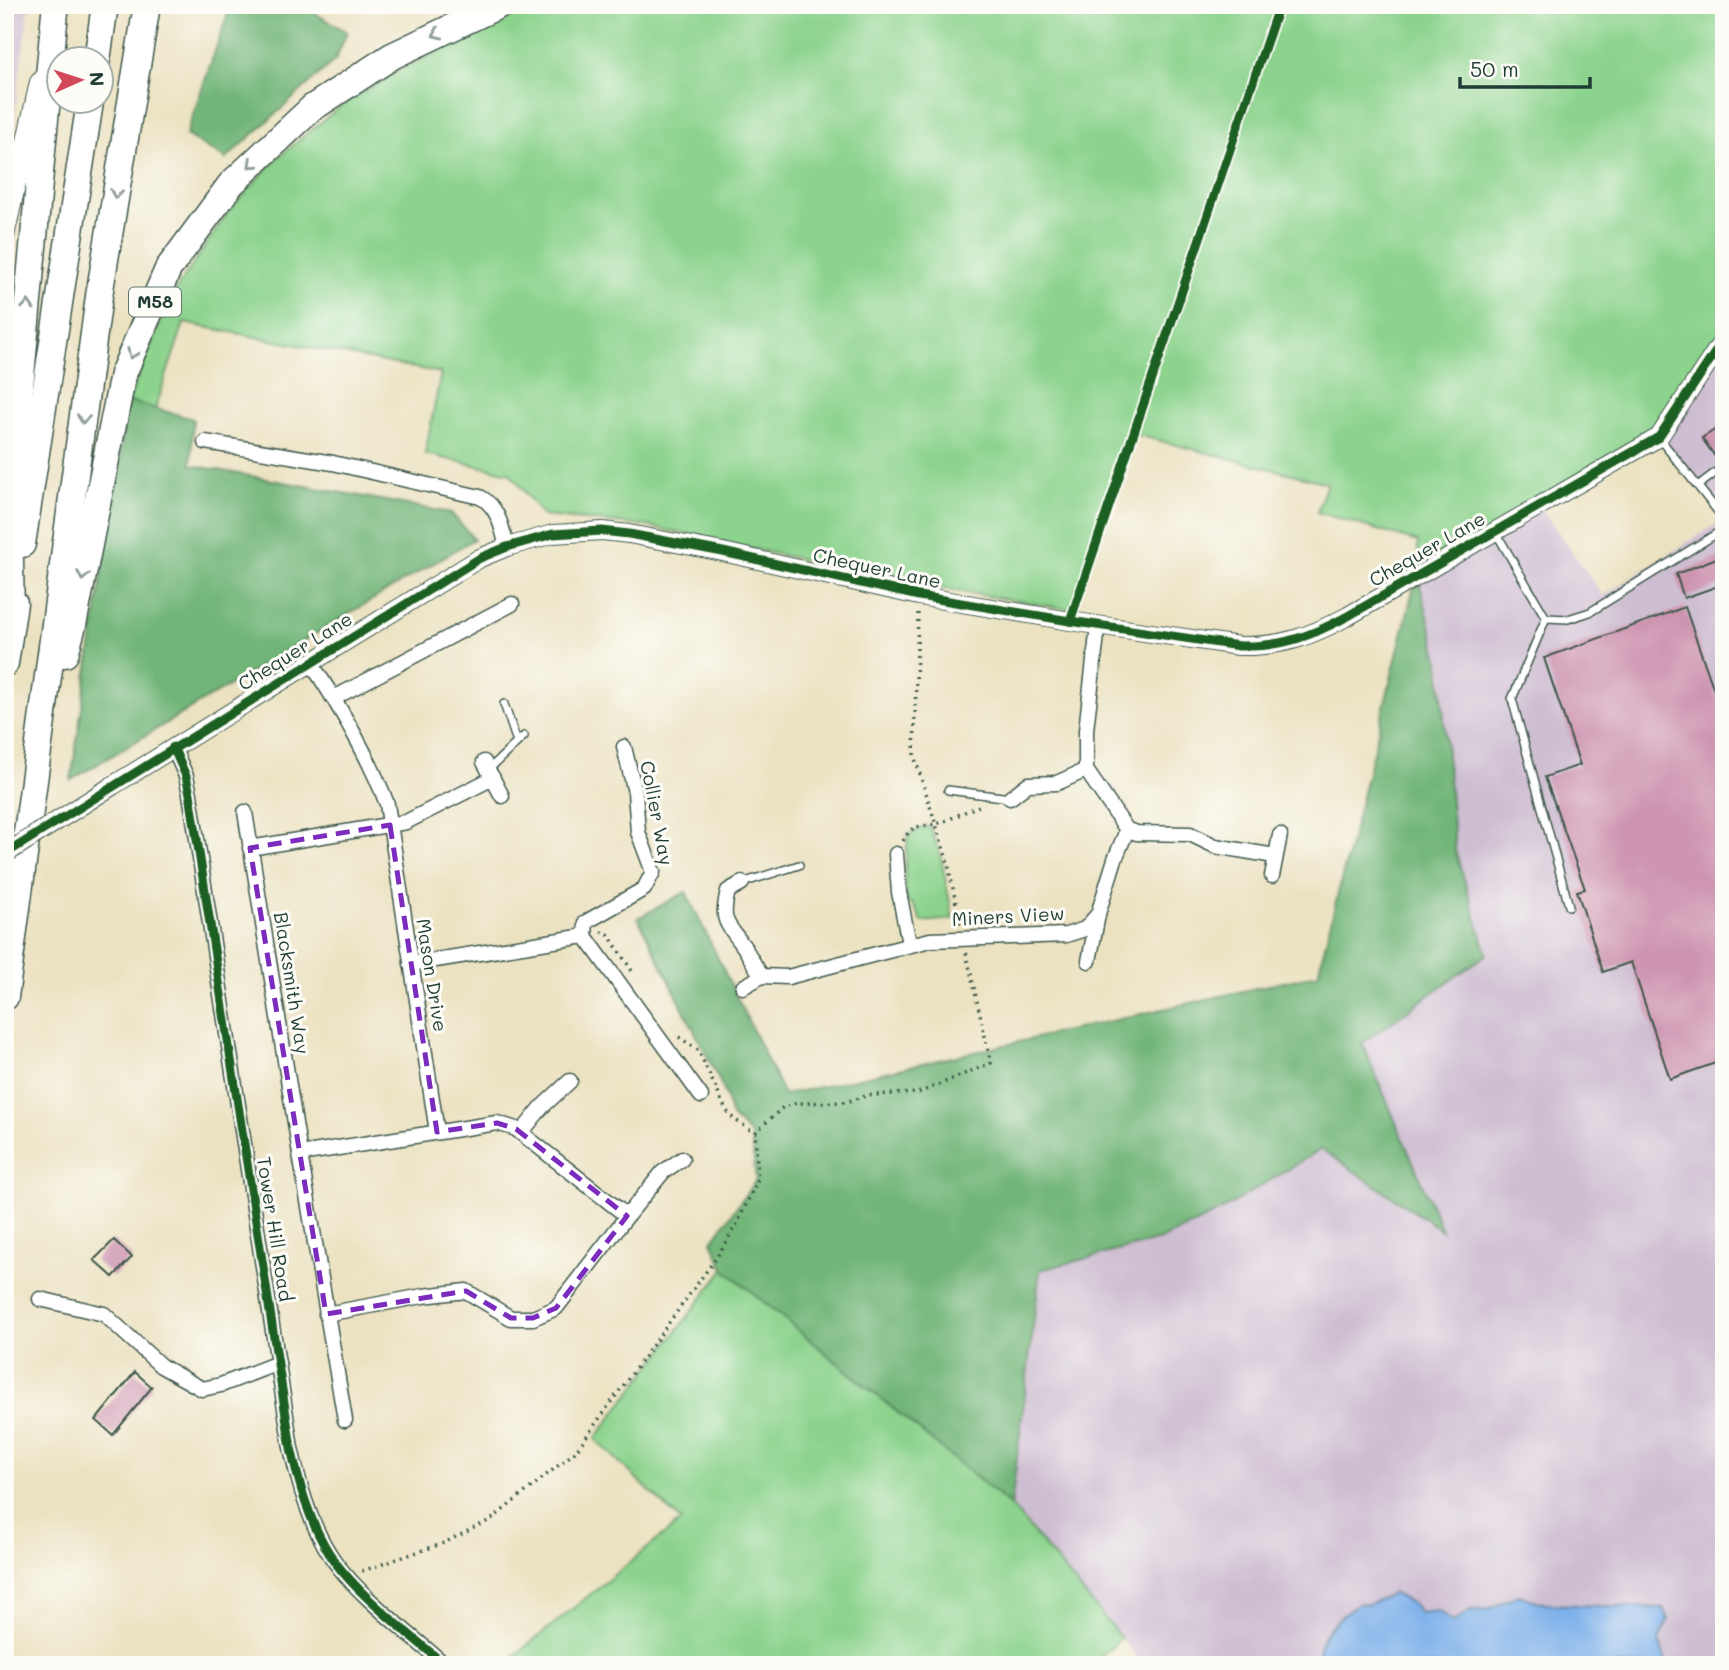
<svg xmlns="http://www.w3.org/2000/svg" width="1729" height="1670" font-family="Mali,sans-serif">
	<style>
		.industrial { fill: #cebed1 }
		.green { fill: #8cd38d; stroke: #568860; stroke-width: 2 }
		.forest { fill: #71b578; stroke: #487956; stroke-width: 2 }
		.water { fill: #7eb0ea; stroke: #4e768f; stroke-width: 2 }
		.building { fill: #ce95b1 }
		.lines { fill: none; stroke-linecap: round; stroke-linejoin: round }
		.service-casing { stroke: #3e5649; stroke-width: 10 }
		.minor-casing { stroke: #3e5649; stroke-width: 17 }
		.tertiary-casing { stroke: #3e5649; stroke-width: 20 }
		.motorway-casing { stroke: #3e5649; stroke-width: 29 }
		.path { stroke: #3e5649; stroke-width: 3.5; stroke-dasharray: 2 5; stroke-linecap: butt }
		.service { stroke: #fff; stroke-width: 7 }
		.minor { stroke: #fff; stroke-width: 14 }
		.tertiary { stroke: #fff; stroke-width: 18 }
		.motorway { stroke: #fff; stroke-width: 26 }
		.tertiary-bridge-casing { stroke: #3e5649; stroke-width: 20; stroke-linecap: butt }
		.tertiary-bridge { stroke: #fff; stroke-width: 18 }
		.cycleway-casing { stroke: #fdfcf7; stroke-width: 13 }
		.cycleway { stroke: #1b5e20; stroke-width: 9 }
		.oneway { stroke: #8f9e9a }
		.marked { fill: none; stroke: #7b2cbf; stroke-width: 5; stroke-dasharray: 14 9; stroke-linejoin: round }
		.labels { text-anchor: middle; stroke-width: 6; stroke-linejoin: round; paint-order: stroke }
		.shield { fill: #fdfcf7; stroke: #62766e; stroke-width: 2 }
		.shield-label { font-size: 18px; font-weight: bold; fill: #1f3d34 }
		.street-label { font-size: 19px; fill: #1f3d34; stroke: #fdfcf7 }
	</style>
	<rect width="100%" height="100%" fill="#fdfcf7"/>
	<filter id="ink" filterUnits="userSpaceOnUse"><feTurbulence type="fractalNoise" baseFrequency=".0143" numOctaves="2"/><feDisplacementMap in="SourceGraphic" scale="14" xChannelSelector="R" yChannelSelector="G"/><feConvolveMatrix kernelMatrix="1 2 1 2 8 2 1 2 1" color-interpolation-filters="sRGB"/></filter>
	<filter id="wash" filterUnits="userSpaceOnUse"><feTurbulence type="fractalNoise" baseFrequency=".00686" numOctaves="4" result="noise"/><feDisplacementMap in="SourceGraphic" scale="28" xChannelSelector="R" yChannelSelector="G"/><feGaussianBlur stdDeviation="1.57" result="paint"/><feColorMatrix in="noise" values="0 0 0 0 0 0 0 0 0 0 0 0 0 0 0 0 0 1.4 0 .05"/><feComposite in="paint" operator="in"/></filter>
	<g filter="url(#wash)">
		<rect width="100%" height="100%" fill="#ebe2c1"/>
		<g class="industrial">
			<path d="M5 5H29L5 183Z"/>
			<path d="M1724 339V1665H1143L1011 1506 1040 1270 1160 1240 1321 1149 1441 1229 1362 1042 1487 954 1455 850 1439 660 1417 574 1539 505 1603 596 1723 520 1659 437Z"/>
		</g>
		<g class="green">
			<path d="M537 5H1724V339L1659 437 1417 574 1418 542 1317 512 1327 483 1133 434 1073 610 920 585 647 526 543 516 510 473 425 454 441 373 184 323 155 409 128 401 171 297 228 212 275 160 343 104 403 68Z"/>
			<path d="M926 826 931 829 941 857 953 919 922 922 913 904 908 903 904 882 908 835Z"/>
			<path d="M724 1269 1011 1506 1121 1638 1093 1665H503L681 1521 595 1439Z"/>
		</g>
		<g class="forest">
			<path d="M231 5H301L347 32 336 59 226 159 186 135Z"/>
			<path d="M128 401 193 419 191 465 451 513 474 539 71 780Z"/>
			<path d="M1417 574 1439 660 1455 850 1487 954 1362 1043 1442 1230 1321 1149 1220 1211 1160 1240 1040 1270 1011 1506 724 1269 712 1241 756 1180 751 1135 732 1117 723 1088 638 918 686 892 784 1095 1318 974Z"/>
		</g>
		<path class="water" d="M1392 1593 1415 1605 1420 1613 1438 1611 1453 1622 1471 1610H1487L1518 1595 1546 1604 1663 1608 1668 1620 1659 1640 1667 1665H1324C1322 1660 1318 1654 1319 1649 1320 1631 1345 1613 1359 1603L1368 1605Z"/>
		<g id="blocks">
			<g class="building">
				<path d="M1724 424V460L1719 462 1702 438Z"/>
				<path d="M1724 555V584L1684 598 1676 574Z"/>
				<path d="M1685 607 1724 719V1060L1670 1079 1631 962 1603 972 1577 891 1585 889 1545 777 1580 765 1544 658Z"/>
				<path d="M114 1240 132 1257 113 1277 94 1260Z"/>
				<path d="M135 1372 152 1387 113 1435 96 1420Z"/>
			</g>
		</g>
	</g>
	<g filter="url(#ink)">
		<use href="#blocks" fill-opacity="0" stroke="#3e5649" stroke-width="2"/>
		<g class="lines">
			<g class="service-casing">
				<g id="service">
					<path d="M1659 438 1724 519"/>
					<path d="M1699 485 1724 466"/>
					<path d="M1495 531 1546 618 1568 619 1590 612 1724 529"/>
					<path d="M1546 618 1512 699 1569 906"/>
					<path d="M504 704 517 742"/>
					<path d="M488 770 524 736"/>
					<path d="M948 790 1010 798"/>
					<path d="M742 883 799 865"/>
				</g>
			</g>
			<g class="minor-casing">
				<g id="minor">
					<path d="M205 442 333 463 480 497C498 506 502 528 507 547"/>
					<path d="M1098 626 1086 730V770L1127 830 1137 833 1190 834 1215 846 1275 856"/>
					<path d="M311 663C340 707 368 754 387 804L437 1132"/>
					<path d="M334 698 512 604"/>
					<path d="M173 747 186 776 190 794 291 1448C299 1484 309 1521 329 1553 353 1592 410 1634 445 1665"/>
					<path d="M484 762 502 796"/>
					<path d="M1010 798 1028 784 1057 783 1086 770"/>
					<path d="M245 812 300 1154"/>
					<path d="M250 848 406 822 493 778"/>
					<path d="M896 854 899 892 909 944"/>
					<path d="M1272 876 1280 835"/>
					<path d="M742 883 728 891C720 923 727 922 744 947 750 956 755 967 762 976L788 977 930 940 1066 935 1085 929 1098 914 1115 859 1127 830"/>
					<path d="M585 936 586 922 644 889 653 872 638 832 635 792 624 747"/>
					<path d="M1089 961 1098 915"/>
					<path d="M411 964 585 936 701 1096"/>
					<path d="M743 987 762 976"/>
					<path d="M521 1133 542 1107 570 1081"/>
					<path d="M40 1299 104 1314 161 1366 202 1389 221 1385 278 1363"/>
					<path d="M326 1314 423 1296 466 1291 511 1318H533L556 1308 627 1216"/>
					<path d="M345 1420 300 1154 497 1123 516 1129 627 1216 663 1172 682 1159"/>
				</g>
			</g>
			<g class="tertiary-casing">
				<g id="tertiary">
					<path d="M5 236 39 82"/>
					<path d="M112 786 480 558 507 547 553 534 602 531 629 534 723 552 919 596 1070 621 1239 646C1283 647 1311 636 1348 616L1659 437 1724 339"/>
				</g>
			</g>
			<g class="motorway-casing">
				<g id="motorway">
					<path d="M97 60 105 5"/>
					<path d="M22 544 90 102"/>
					<path d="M11 618 9 504 55 12"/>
					<path d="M65 654 73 625 123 374 168 269 231 184 312 108 392 56 499 5"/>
					<path d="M5 663 14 603"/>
					<path d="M5 997 99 296 147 5"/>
				</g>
			</g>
			<g class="path">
				<path d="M918 613 914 755 948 863 960 924"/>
				<path d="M903 841C913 823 918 828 936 824 950 820 965 811 979 806"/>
				<path d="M601 932 608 934 632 971"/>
				<path d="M679 1037 698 1050 726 1110 734 1119 755 1133"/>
				<path d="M362 1571 444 1543 492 1519 575 1452 716 1258 737 1224 758 1179 755 1133 783 1107 797 1103 845 1102 870 1095 918 1093 991 1063 966 952"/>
			</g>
			<use href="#service" class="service"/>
			<use href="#minor" class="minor"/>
			<use href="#tertiary" class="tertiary"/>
			<use href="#motorway" class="motorway"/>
			<g class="tertiary-bridge-casing">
				<path id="tertiary-bridge" d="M5 854 112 786"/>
			</g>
			<use href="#tertiary-bridge" class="tertiary-bridge"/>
			<g class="cycleway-casing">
				<g id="cycleway">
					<path d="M1070 621 1279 5"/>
					<path d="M173 747 186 776 190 794 291 1448C299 1484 309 1521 329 1553 353 1592 410 1634 445 1665"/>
					<path d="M5 854 480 558 507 547 553 534 602 531 629 534 723 552 919 596 1070 621 1239 646C1283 647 1311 636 1348 616L1659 437 1724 339"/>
				</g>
			</g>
			<use href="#cycleway" class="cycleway"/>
		</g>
		<defs><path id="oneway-chevron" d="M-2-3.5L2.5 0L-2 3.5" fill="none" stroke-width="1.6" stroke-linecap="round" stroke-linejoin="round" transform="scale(1.75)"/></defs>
		<g class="oneway">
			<use href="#oneway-chevron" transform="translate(437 34) rotate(155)"/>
			<use href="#oneway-chevron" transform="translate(252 164) rotate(137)"/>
			<use href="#oneway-chevron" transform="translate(116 194) rotate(100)"/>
			<use href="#oneway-chevron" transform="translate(28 305) rotate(-85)"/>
			<use href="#oneway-chevron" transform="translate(132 354) rotate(114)"/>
			<use href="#oneway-chevron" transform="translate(83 419) rotate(98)"/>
			<use href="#oneway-chevron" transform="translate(83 576) rotate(101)"/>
		</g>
	</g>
	<path class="marked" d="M390 825 437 1132 497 1123 516 1129 627 1216 556 1308 533 1318H511L466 1291 326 1314 250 848Z"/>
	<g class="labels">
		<rect class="shield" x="129" y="287.5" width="52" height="29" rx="5"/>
		<g class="shield-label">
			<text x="155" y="308">M58</text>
		</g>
		<g class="street-label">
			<text transform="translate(1427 549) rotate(-30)" y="7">Chequer Lane</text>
			<text transform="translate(877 568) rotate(12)" y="7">Chequer Lane</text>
			<text transform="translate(295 651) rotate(-32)" y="7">Chequer Lane</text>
			<text transform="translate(657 813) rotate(79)" y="7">Collier Way</text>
			<text transform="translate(1008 916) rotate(-3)" y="7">Miners View</text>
			<text transform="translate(432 975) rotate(81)" y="7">Mason Drive</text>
			<text transform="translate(292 983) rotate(81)" y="7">Blacksmith Way</text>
			<text transform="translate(275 1229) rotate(81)" y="7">Tower Hill Road</text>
		</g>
	</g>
	<rect width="1729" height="1670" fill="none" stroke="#fdfcf7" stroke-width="28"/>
	<g transform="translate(80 80) rotate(87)"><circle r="33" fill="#fdfcf7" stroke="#a4b0a9" stroke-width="2"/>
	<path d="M0-5L12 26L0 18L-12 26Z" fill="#d1495b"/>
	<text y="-10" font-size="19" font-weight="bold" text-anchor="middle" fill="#1f3d34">N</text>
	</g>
	<path d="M1460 77v10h130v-10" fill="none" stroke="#1f3d34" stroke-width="3.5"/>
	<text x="1470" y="77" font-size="21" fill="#1f3d34" stroke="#fdfcf7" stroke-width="5" paint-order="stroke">50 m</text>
</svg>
